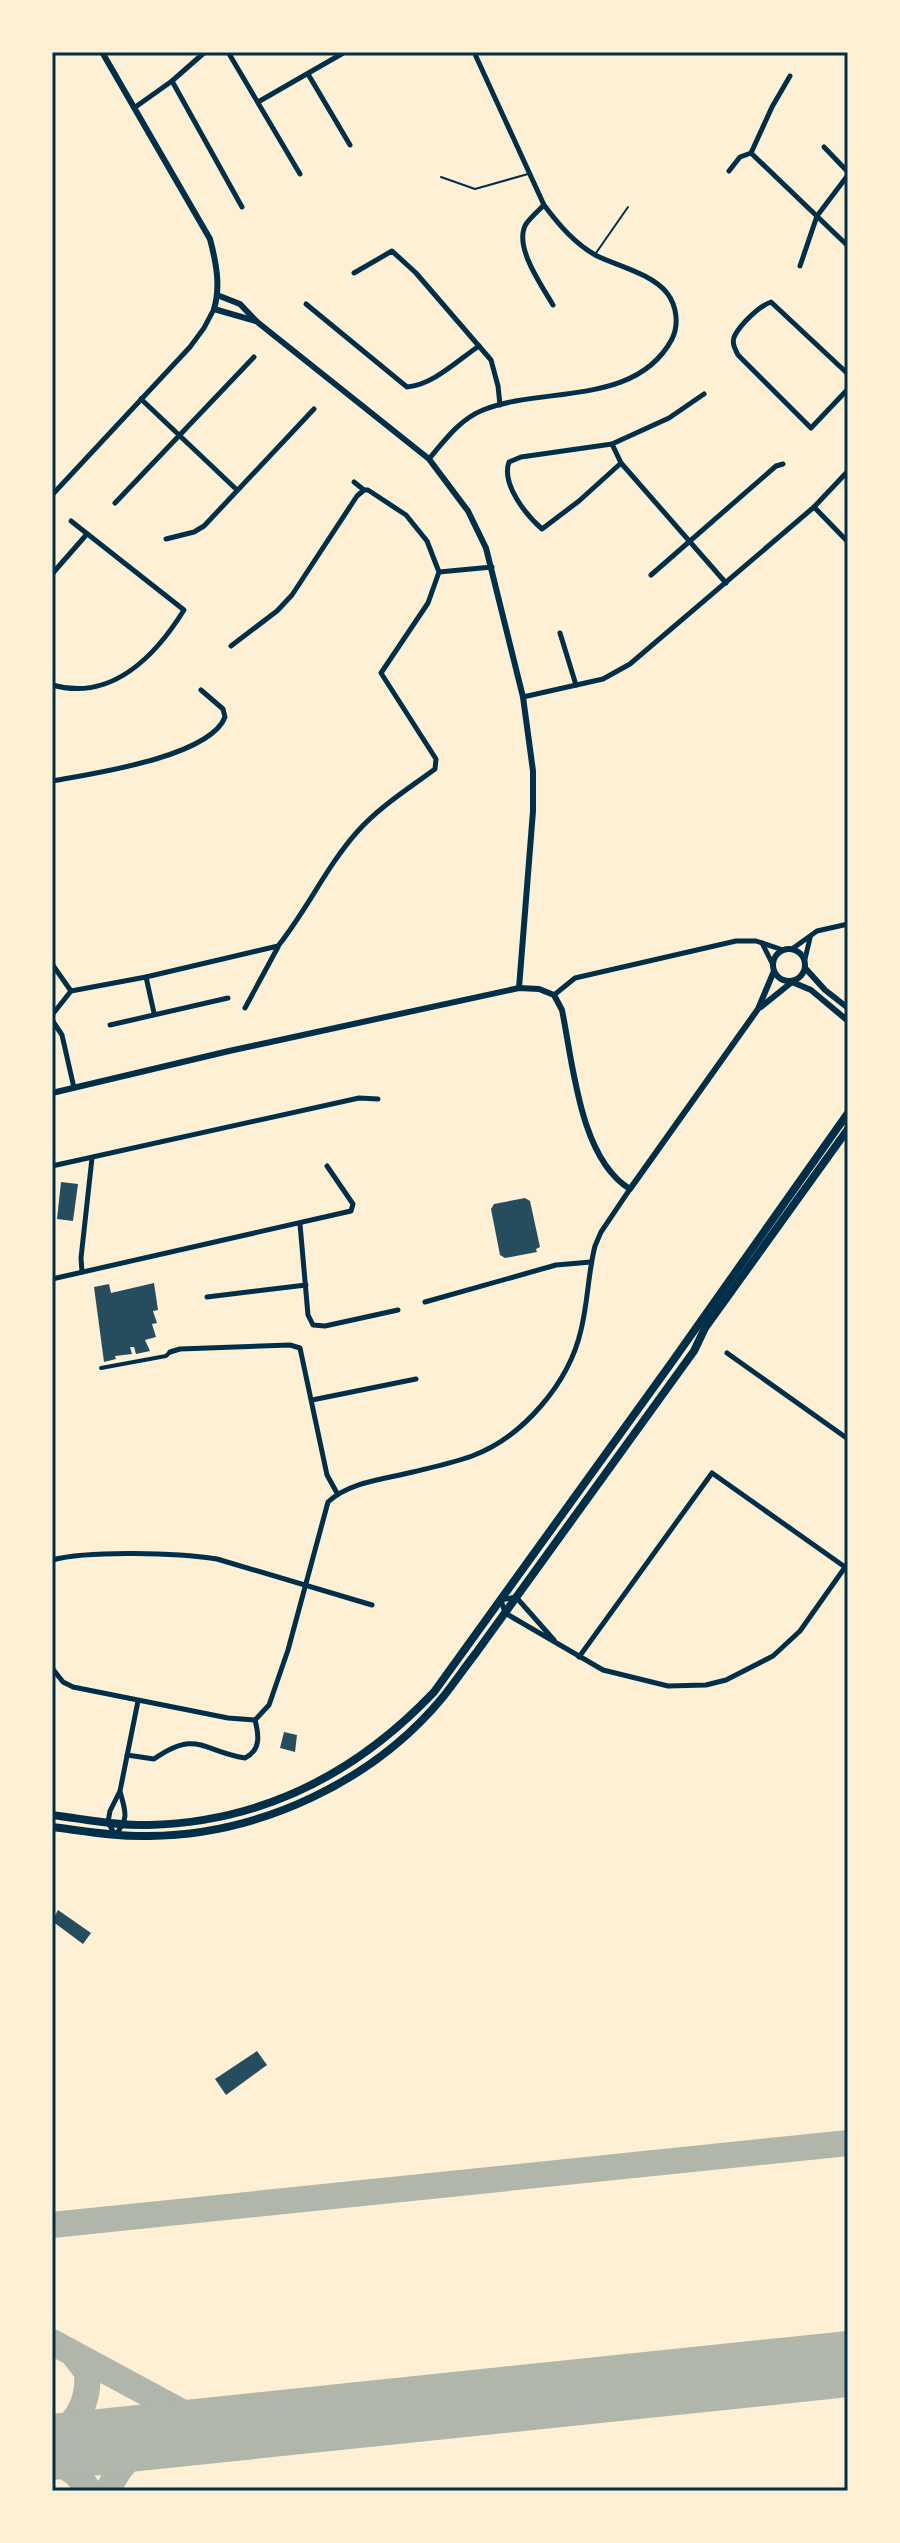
<svg xmlns="http://www.w3.org/2000/svg" width="900" height="2543" font-family="Montserrat,sans-serif">
	<style>
		.lines { fill: none; stroke-linecap: round; stroke-linejoin: round }
		.taxiway { stroke: #b1b6ab; stroke-width: 26 }
		.runway { stroke: #b1b6ab; stroke-width: 66 }
		.building { fill: #264d5e }
		.service { stroke: #003049; stroke-width: 2 }
		.pedestrian { stroke: #003049; stroke-width: 4 }
		.minor { stroke: #003049; stroke-width: 5 }
		.tertiary { stroke: #003049; stroke-width: 6 }
		.primary { stroke: #003049; stroke-width: 8 }
		.neatline { fill: none; stroke: #003049; stroke-width: 3 }
	</style>
	<rect width="100%" height="100%" fill="#fdf0d5"/>
	<g class="lines">
		<g class="taxiway">
			<path d="M52 2225 848 2143"/>
			<path d="M52 2342 215 2430"/>
			<path d="M52 2441C76 2423 90 2403 87 2372L73 2354"/>
			<path d="M52 2458 76 2474 90 2491"/>
			<path d="M108 2491C121 2459 147 2439 181 2433"/>
		</g>
		<path class="runway" d="M52 2447 848 2364"/>
	</g>
	<g class="building">
		<path d="M61 1182 78 1184 73 1221 57 1219Z"/>
		<path d="M525 1198 530 1201 540 1247 536 1249 537 1252 505 1258 500 1255 491 1209 494 1204Z"/>
		<path d="M154 1283 158 1310 153 1311 157 1323 152 1324 156 1337 145 1340 150 1351 136 1354 134 1347H130L132 1354 115 1356 116 1359 104 1362 94 1287 109 1284 111 1293Z"/>
		<path d="M284 1732 297 1735 295 1752 280 1748Z"/>
		<path d="M58 1910 91 1933 83 1944 52 1921Z"/>
		<path d="M257 2051 267 2065 226 2095 215 2079Z"/>
	</g>
	<g class="lines">
		<g class="service">
			<path d="M441 177 475 189 528 174"/>
			<path d="M596 253 628 207"/>
		</g>
		<path class="pedestrian" d="M101 1368 166 1356 170 1352"/>
		<g class="minor">
			<path d="M228 52 300 174"/>
			<path d="M308 74 350 145"/>
			<path d="M172 81 242 207"/>
			<path d="M258 102 345 52"/>
			<path d="M134 108 172 81 205 52"/>
			<path d="M824 147 848 172"/>
			<path d="M751 153 848 246"/>
			<path d="M729 171 740 157 751 153 772 107 790 76"/>
			<path d="M544 205C538 211 531 217 526 224 513 246 542 286 553 305"/>
			<path d="M800 266 817 216 848 175"/>
			<path d="M354 273 392 251 416 273 491 360 498 386 500 405"/>
			<path d="M306 304 407 387C433 385 458 360 479 346"/>
			<path d="M848 374 771 302C759 306 741 324 735 335 731 342 735 349 738 355L811 428 848 389"/>
			<path d="M141 399 237 490"/>
			<path d="M612 444 621 463 726 583"/>
			<path d="M429 459C444 441 460 419 483 410 542 386 636 407 672 339 679 325 677 306 667 293 652 274 618 266 597 256 575 244 559 225 544 205L474 52"/>
			<path d="M621 463 579 501 542 529C526 515 501 484 509 462L521 457 612 444 669 418 704 394"/>
			<path d="M354 482 364 490"/>
			<path d="M52 495 190 347 204 328 214 309"/>
			<path d="M115 503 254 357"/>
			<path d="M814 507 848 542"/>
			<path d="M166 539 194 532 204 526 314 409"/>
			<path d="M439 572 492 567"/>
			<path d="M52 574 87 534"/>
			<path d="M651 575 776 466 783 464"/>
			<path d="M560 633 576 685"/>
			<path d="M52 685C112 702 156 655 184 610L71 521"/>
			<path d="M523 697 603 679 630 664 814 507 848 471"/>
			<path d="M52 781C91 774 210 757 225 717L223 709 201 690"/>
			<path d="M762 943 773 965"/>
			<path d="M792 949 817 931 848 924"/>
			<path d="M805 959 810 938"/>
			<path d="M52 964 71 991"/>
			<path d="M146 977 154 1013"/>
			<path d="M554 995 575 978 736 941H756L783 950"/>
			<path d="M245 1008 278 947"/>
			<path d="M52 1015 71 991 146 977 278 946C307 910 326 867 357 832 379 807 408 789 435 769L436 759 381 673 428 603 439 572 427 541 406 515 368 490H364L357 496 292 595 277 611 231 646"/>
			<path d="M52 1020 62 1035 74 1088"/>
			<path d="M110 1025 228 998"/>
			<path d="M52 1166 359 1098 378 1099"/>
			<path d="M300 1224 308 1315 313 1325 325 1326 398 1310"/>
			<path d="M82 1272 81 1258 92 1158"/>
			<path d="M52 1279 351 1211 353 1204 327 1166"/>
			<path d="M207 1297 306 1285"/>
			<path d="M425 1302 556 1265 591 1262"/>
			<path d="M170 1352 180 1349 290 1345 300 1348 327 1475 337 1493"/>
			<path d="M727 1353 848 1439"/>
			<path d="M312 1400 416 1379"/>
			<path d="M52 1560C90 1550 178 1553 217 1559L372 1605"/>
			<path d="M554 1640 516 1597 501 1600 505 1613 603 1670 668 1686 706 1685 726 1680 773 1656 800 1631 848 1563"/>
			<path d="M579 1657 712 1473 845 1567"/>
			<path d="M52 1668 63 1682 73 1687 228 1718 255 1720"/>
			<path d="M255 1720 269 1705 288 1650 328 1502C349 1482 385 1479 413 1472 433 1467 453 1463 472 1456 523 1437 569 1383 581 1330 588 1302 588 1273 595 1246L601 1232 630 1189"/>
			<path d="M127 1755 154 1759C197 1729 202 1751 245 1758 261 1750 259 1735 255 1720"/>
			<path d="M120 1791C125 1811 130 1818 115 1835L108 1822 110 1811 120 1791 138 1701"/>
		</g>
		<g class="tertiary">
			<path d="M102 52 210 239C216 262 221 286 214 309L256 321"/>
			<path d="M217 295 240 304 256 321 429 459 468 511 486 548 523 697 533 771V811L519 988"/>
			<circle cx="789" cy="965" r="16"/>
			<path d="M806 969 825 990 848 1008"/>
			<path d="M792 982 811 990 848 1021"/>
			<path d="M761 1007 792 982"/>
			<path d="M52 1093 229 1051 519 988 539 989 554 995 562 1010C573 1064 580 1159 630 1189L758 1009 774 971"/>
		</g>
		<g class="primary">
			<path d="M52 1815C84 1819 117 1826 149 1825 263 1822 356 1774 434 1692L672 1362 848 1113"/>
			<path d="M52 1827C84 1831 117 1837 149 1836 259 1835 373 1782 443 1697 455 1682 465 1667 476 1653L694 1351 705 1328 848 1129"/>
		</g>
	</g>
	<rect width="900" height="2543" fill="none" stroke="#fdf0d5" stroke-width="108"/>
	<rect x="54" y="54" width="792" height="2435" class="neatline"/>
</svg>
